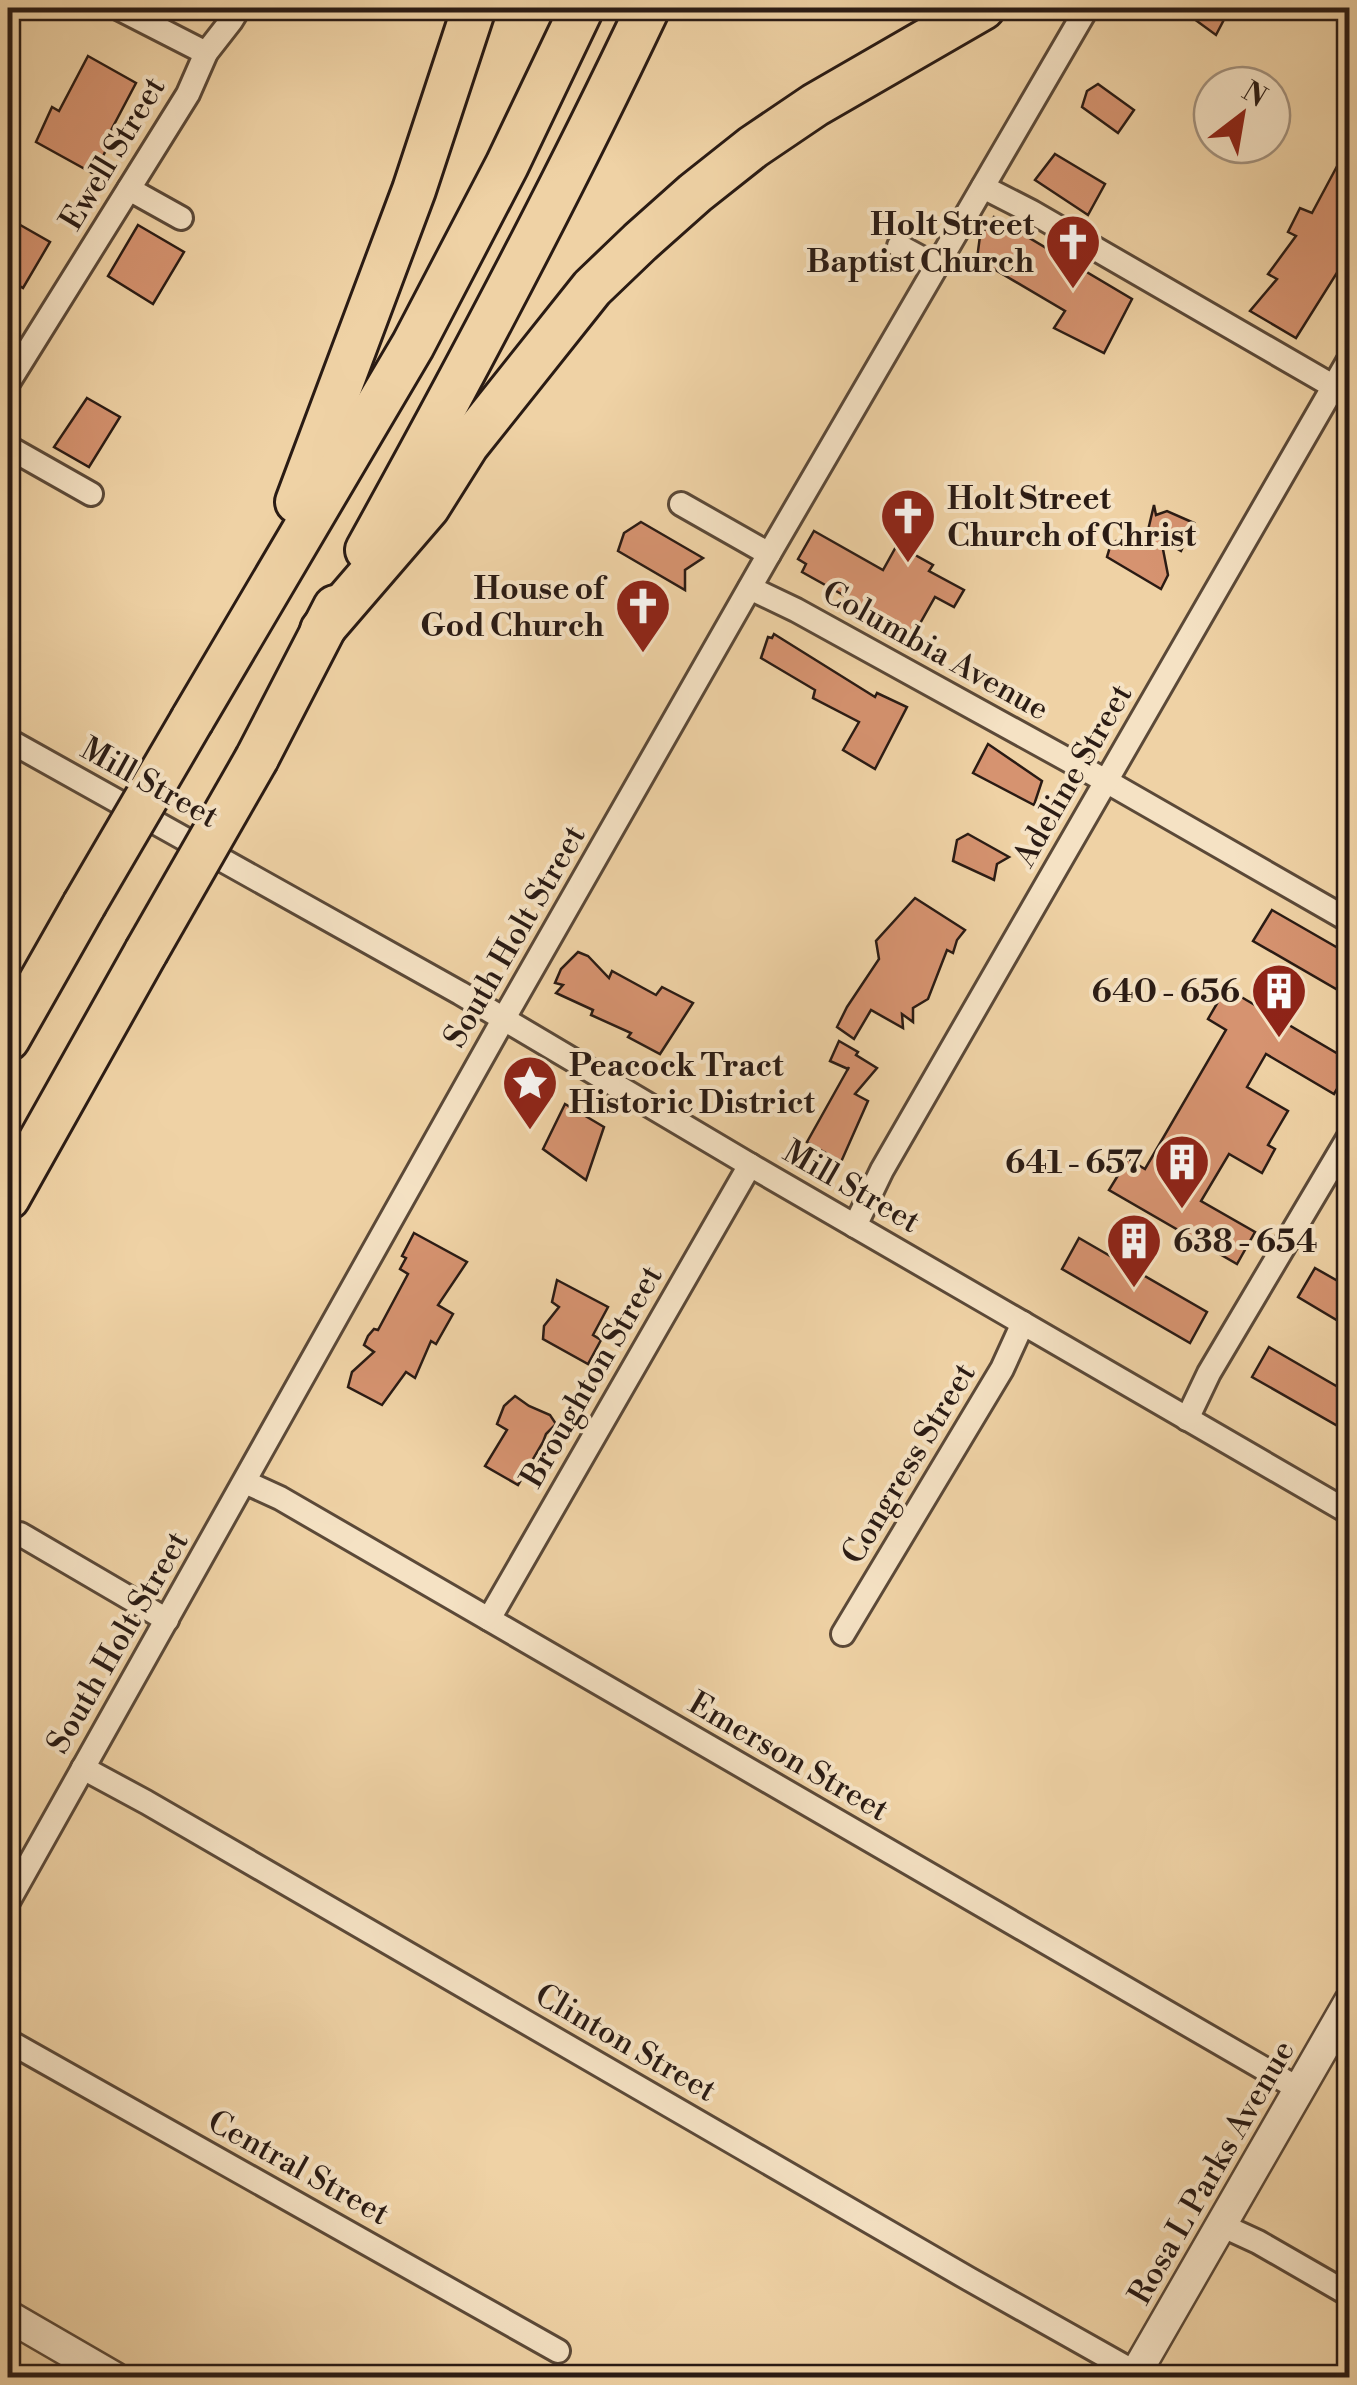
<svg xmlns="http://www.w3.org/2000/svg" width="1357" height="2385" font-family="'Libre Bodoni',serif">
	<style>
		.building { fill: #d69370; stroke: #2a1b14; stroke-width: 2.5 }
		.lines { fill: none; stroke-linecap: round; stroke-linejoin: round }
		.minor-casing { stroke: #5b4938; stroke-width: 28 }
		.tertiary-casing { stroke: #5b4938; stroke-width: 35 }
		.motorway-casing { stroke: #2a1b14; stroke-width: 48 }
		.minor { stroke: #f5e2c4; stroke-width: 22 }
		.tertiary { stroke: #f5e2c4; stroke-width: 30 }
		.motorway { stroke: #efd2a5; stroke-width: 42 }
		.motorway-bridge-casing { stroke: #2a1b14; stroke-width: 48; stroke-linecap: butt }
		.motorway-bridge { stroke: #efd2a5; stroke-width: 42 }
		.labels { text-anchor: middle; stroke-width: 8; stroke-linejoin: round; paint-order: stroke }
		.street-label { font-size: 32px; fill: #2a1b14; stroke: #f5e2c4 }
		.poi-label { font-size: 32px; font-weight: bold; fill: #2a1b14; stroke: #f5e2c4; text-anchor: end }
	</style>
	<rect width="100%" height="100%" fill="#efd2a5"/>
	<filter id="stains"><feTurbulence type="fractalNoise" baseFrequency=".002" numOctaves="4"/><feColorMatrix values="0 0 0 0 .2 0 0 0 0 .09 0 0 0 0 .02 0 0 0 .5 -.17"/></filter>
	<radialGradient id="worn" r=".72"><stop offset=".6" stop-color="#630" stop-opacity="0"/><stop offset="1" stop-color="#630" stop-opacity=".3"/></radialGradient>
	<g class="building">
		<path d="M1179 8H1230L1216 35Z"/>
		<path d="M88 56 136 83 107 138 111 140 94 174 36 142 52 107 59 111Z"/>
		<path d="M1098 84 1134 110 1118 133 1082 107 1087 91Z"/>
		<path d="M1350 142V252L1296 338 1250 311 1277 279 1268 274 1296 236 1288 232 1300 208 1312 213Z"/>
		<path d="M1055 154 1105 184 1088 215 1035 180Z"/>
		<path d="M994 217 1132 299 1104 353 1054 328 1065 311 977 259 980 236Z"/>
		<path d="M8 218 50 242 23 288 8 279Z"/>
		<path d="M138 225 184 252 153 304 108 276Z"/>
		<path d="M87 398 120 417 89 467 54 447Z"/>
		<path d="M1154 505 1156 515 1167 511 1194 523 1181 551 1161 539 1168 575 1161 589 1107 557 1110 547 1116 541 1145 543Z"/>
		<path d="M641 522 703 558 685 570V590L618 551 624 533Z"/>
		<path d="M814 531 883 570 897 545 933 565 929 571 964 590 954 607 935 597 914 634 899 626 896 632 858 611 861 605 802 572 806 564 798 559Z"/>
		<path d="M774 634 875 697 877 693 907 707 875 769 843 750 859 722 813 698 815 690 761 658 768 637 772 638Z"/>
		<path d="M988 744 1042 781 1034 805 973 773Z"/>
		<path d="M968 834 1009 857 997 864 994 880 953 861 957 840Z"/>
		<path d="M915 898 965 930 957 940 953 953 947 950 928 999 913 1008V1022L902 1014 903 1028 871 1010 854 1039 837 1027 847 1007 879 959 876 941Z"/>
		<path d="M1272 910 1350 955V997L1253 941Z"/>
		<path d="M578 952 588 956 609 978 612 971 656 995 662 987 693 1003 660 1054 628 1037 631 1033 591 1015 593 1010 556 993 563 985 555 983 561 969Z"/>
		<path d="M1226 988 1350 1061V1067L1334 1094 1266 1054 1247 1087 1288 1111 1268 1145 1275 1149 1262 1173 1229 1154 1201 1201 1255 1232 1237 1264 1109 1190 1128 1159 1145 1169 1226 1030 1208 1019Z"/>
		<path d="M839 1041 858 1052 856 1055 877 1068 855 1094 868 1101 841 1162 807 1142 849 1067 848 1069 830 1061Z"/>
		<path d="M565 1104 604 1127 586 1180 543 1149Z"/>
		<path d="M414 1233 467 1262 438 1305 453 1314 436 1344 431 1341 415 1378 406 1372 382 1405 348 1387 352 1372 374 1352 364 1345 368 1336 374 1329 378 1330 408 1274 400 1269 406 1258 402 1256Z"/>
		<path d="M1079 1238 1207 1312 1190 1343 1062 1269Z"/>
		<path d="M1315 1268 1350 1288V1328L1298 1297Z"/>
		<path d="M557 1280 608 1307 593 1335 601 1340 588 1364 543 1339 544 1326 559 1307 552 1302Z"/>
		<path d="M1269 1347 1350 1394V1433L1252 1377Z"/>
		<path d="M515 1396 529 1406 550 1415 556 1424 546 1434 543 1442 518 1485 485 1466 507 1430 497 1424 504 1406Z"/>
	</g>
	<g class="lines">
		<g class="minor-casing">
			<g id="minor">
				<path d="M118 8 206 53"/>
				<path d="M983 187 1032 212 1350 396"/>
				<path d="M129 189 181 218"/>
				<path d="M899 246 936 266"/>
				<path d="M8 383 188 94 206 53 231 21 239 8"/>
				<path d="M8 447 91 494"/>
				<path d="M681 504 769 554"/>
				<path d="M750 588 796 610 1106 781 1350 921"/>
				<path d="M8 740 460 993 750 1165 1350 1513"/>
				<path d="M855 1226 882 1170 1350 358"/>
				<path d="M1187 1419 1209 1373 1350 1135"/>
				<path d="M245 1482 280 1498 1299 2089"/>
				<path d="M20 1534 167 1620"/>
				<path d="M489 1619 750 1165"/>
				<path d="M843 1634 1002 1369 1023 1323"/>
				<path d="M83 1768 146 1802 969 2279 1136 2373"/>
				<path d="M8 1902 503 1020 769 554 1087 8"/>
				<path d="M8 2041 558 2351"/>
				<path d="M1221 2225 1258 2242 1350 2295"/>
			</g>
		</g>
		<g class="tertiary-casing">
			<g id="tertiary">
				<path d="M8 2316 115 2378"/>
				<path d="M1133 2378 1350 2001"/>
			</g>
		</g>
		<g class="motorway-casing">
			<g id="motorway">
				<path d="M297 502 414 190 474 8"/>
				<path d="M367 550C466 371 561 192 648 8"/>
				<path d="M322 630 428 507 467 445 592 288 640 242 695 193 753 147 815 105 983 8"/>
				<path d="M192 720 413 345 507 165 582 8"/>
				<path d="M257 758 335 607"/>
				<path d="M8 1039 84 905"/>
				<path d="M8 1198 146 952"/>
			</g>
		</g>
		<use href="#minor" class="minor"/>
		<use href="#tertiary" class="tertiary"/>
		<use href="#motorway" class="motorway"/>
		<g class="motorway-bridge-casing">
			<g id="motorway-bridge">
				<path d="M84 905 192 720"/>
				<path d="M146 952 257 758"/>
			</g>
		</g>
		<use href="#motorway-bridge" class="motorway-bridge"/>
	</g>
	<defs>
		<g id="church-pin" transform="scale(2.875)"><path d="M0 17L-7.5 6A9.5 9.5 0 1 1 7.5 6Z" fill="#8f2418" stroke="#f5e2c4"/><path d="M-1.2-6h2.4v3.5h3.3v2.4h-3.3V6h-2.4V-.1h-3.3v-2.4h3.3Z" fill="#fff"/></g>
		<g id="building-pin" transform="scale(2.875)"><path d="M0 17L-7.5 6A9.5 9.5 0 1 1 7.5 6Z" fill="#8f2418" stroke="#f5e2c4"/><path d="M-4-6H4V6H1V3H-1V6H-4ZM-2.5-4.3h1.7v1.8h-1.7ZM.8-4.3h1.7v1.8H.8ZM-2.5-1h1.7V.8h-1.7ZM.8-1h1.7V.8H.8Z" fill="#fff"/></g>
		<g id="sight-pin" transform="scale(2.875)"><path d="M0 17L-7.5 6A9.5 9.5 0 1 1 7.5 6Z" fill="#8f2418" stroke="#f5e2c4"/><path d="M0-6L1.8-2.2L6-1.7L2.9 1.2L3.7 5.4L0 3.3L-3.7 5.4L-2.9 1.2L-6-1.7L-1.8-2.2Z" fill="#fff"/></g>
	</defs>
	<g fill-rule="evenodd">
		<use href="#church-pin" x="1073" y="242"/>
		<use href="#church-pin" x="908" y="516"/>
		<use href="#church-pin" x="643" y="606"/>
		<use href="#building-pin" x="1279" y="991"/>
		<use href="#sight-pin" x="530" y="1083"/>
		<use href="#building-pin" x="1182" y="1162"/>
		<use href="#building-pin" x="1134" y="1241"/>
	</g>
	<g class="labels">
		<g class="street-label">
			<text transform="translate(112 153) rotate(-59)" y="11">Ewell Street</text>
			<text transform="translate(936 650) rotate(29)" y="11">Columbia Avenue</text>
			<text transform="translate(1072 775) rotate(-60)" y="11">Adeline Street</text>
			<text transform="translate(150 782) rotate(29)" y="11">Mill Street</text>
			<text transform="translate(514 936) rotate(-60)" y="11">South Holt Street</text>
			<text transform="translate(852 1186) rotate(30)" y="11">Mill Street</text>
			<text transform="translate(591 1376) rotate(-60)" y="11">Broughton Street</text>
			<text transform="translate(908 1463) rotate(-59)" y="11">Congress Street</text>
			<text transform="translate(117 1642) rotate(-60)" y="11">South Holt Street</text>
			<text transform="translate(789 1756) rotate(30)" y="11">Emerson Street</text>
			<text transform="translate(626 2042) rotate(30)" y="11">Clinton Street</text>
			<text transform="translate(299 2167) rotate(29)" y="11">Central Street</text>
			<text transform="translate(1211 2172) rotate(-60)" y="11">Rosa L Parks Avenue</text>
		</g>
		<g class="poi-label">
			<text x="1034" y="235">Holt Street<tspan x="1034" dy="37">Baptist Church</tspan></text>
			<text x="947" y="509" text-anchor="start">Holt Street<tspan x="947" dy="37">Church of Christ</tspan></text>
			<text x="604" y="599">House of<tspan x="604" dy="37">God Church</tspan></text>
			<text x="1240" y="1002">640 - 656</text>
			<text x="569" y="1076" text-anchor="start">Peacock Tract<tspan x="569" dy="37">Historic District</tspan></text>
			<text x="1143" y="1173">641 - 657</text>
			<text x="1173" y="1252" text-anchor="start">638 - 654</text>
		</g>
	</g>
	<rect width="1357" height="2385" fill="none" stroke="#efd2a5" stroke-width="40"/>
	<rect x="10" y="10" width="1337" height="2365" fill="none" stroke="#2a1b14" stroke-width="5"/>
	<rect x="20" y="20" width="1317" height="2345" fill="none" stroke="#2a1b14" stroke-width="2.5"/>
	<g transform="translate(1242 115) rotate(31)"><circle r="48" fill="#f5e2c4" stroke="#a4927e" stroke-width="2.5"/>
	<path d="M0-8L18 38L0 25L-18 38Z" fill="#8f2418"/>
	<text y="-15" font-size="28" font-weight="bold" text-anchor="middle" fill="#2a1b14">N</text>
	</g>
	<rect width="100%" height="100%" filter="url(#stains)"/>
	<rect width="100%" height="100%" fill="url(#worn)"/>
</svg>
